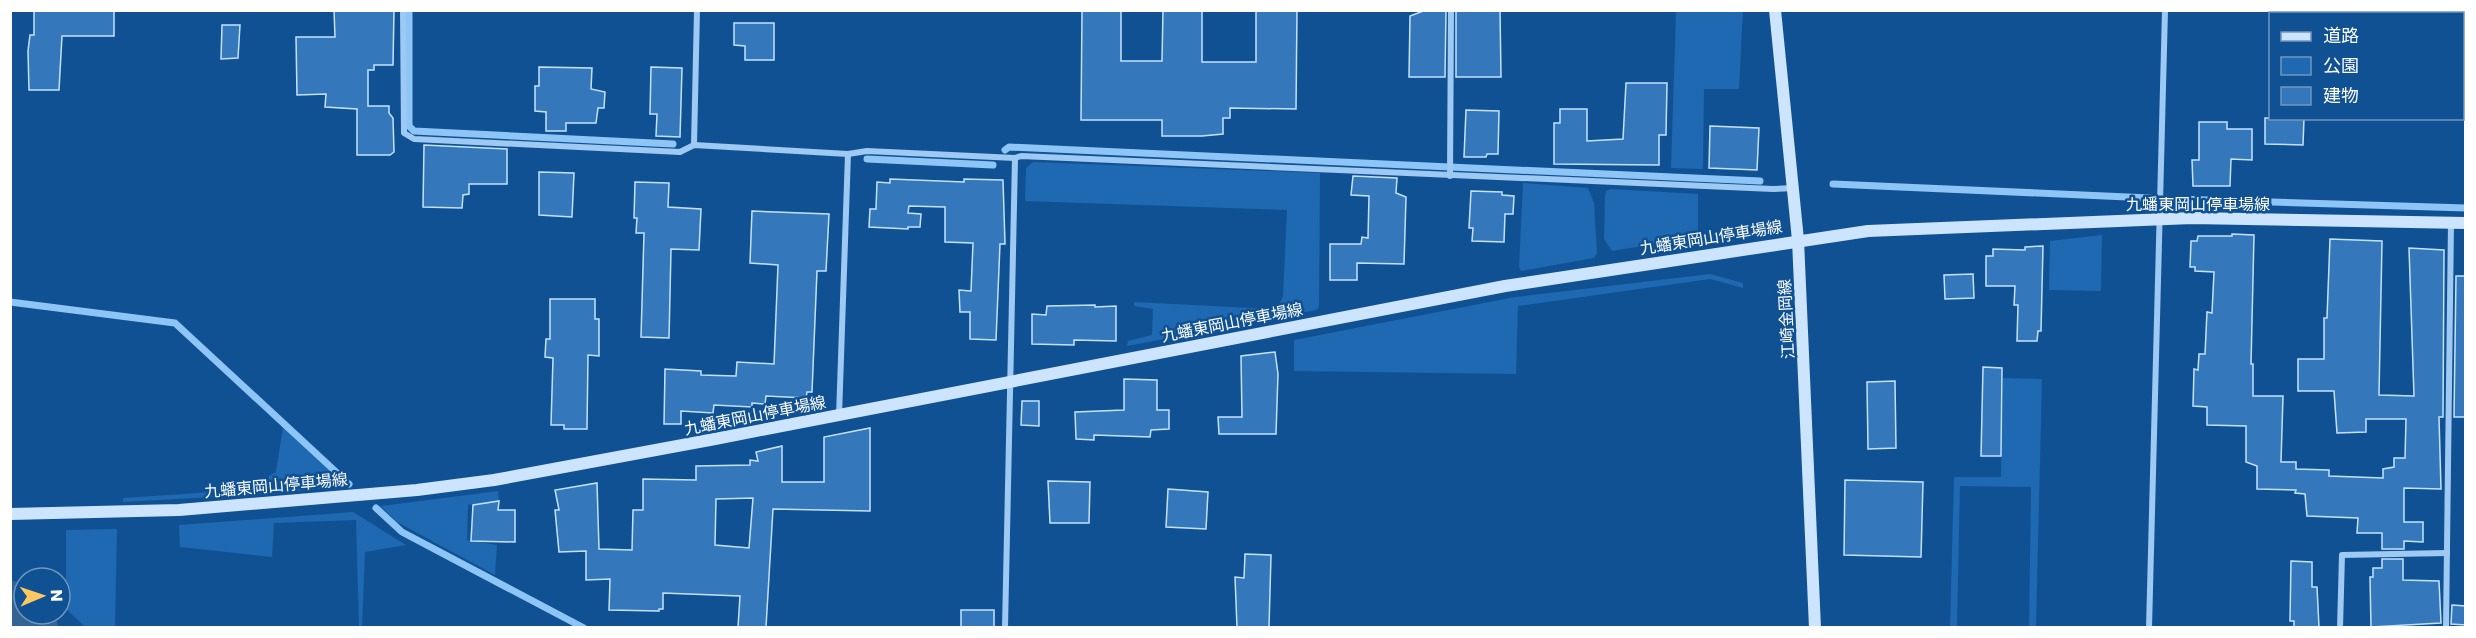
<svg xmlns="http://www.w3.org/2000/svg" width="2476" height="638" font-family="Poppins,'Noto Sans JP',sans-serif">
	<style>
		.green { fill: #1e69b1 }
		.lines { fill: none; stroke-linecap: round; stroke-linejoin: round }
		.stream { stroke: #8ec5f7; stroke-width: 7 }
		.river { stroke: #336393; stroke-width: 40 }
		.building { fill: #3478bb; stroke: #c4e2fe; stroke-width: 1.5; fill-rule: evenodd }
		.minor { stroke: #9dc9f3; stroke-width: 6 }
		.secondary { stroke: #cce4fd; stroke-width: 12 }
		.labels { text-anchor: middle; stroke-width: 5; stroke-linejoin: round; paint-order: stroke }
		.street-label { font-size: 16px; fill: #fff; stroke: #105193 }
	</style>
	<rect width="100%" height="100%" fill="#105193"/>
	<g class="green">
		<path d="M1743 11 1739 89H1704L1703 169 1671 168 1676 12Z"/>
		<path d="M1033 162 1320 173 1319 307 1316 310 1127 346 1128 341 1152 335 1153 309 1134 306V302L1271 309 1279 305 1283 296 1287 210 1025 201 1026 168Z"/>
		<path d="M1523 183 1588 188 1594 203 1597 253 1594 258 1521 271 1519 267Z"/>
		<path d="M1611 189 1698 194V237L1612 251 1604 239 1605 197 1606 191Z"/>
		<path d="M2102 235 2101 291 2049 290 2050 241Z"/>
		<path d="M1710 274 1743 283V288L1710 279 1518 306 1516 374 1294 371V340L1515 297Z"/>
		<path d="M2003 378 2042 379 2036 627H2029L2031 487 1960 486 1957 627H1950L1954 477H2001Z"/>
		<path d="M283 427 345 486 268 494 269 476 276 472Z"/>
		<path d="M265 479 264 494 123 502V498L214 492Z"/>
		<path d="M498 491 499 500 468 505 467 540 497 545 495 575 397 522 381 506Z"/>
		<path d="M353 512 406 545 365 552 362 627H359L356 520 274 523 272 557 180 547 179 525Z"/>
		<path d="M117 529 115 627H85L66 609V530Z"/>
	</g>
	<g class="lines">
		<g class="stream">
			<path d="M409 10V126L414 131 673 144"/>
			<path d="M1005 150 1009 147 1760 181"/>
			<path d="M867 159 993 165"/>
			<path d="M1833 184 2150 198"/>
			<path d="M2176 199 2466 208"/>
			<path d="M10 302 175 323 349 484"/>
			<path d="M376 508 402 532 584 628"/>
		</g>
		<path class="river" d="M10 601 38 628"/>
	</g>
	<g class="building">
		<path d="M34 10H114V36H62L59 90H29L28 51 30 35H34Z"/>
		<path d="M334 10H394L393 65H374V70H368V106H389V113L393 118 394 152 390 155H357V109L325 107 326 94 297 95 296 37H335Z"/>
		<path d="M1082 10H1121V61H1162L1163 10H1202V62H1256V10H1297L1296 109 1230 108V118H1223V134L1202 136H1162V120H1081Z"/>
		<path d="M1426 10H1446L1445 77H1409L1410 16Z"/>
		<path d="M1456 10H1500L1501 77H1456Z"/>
		<path d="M734 23H774V60H745V46L734 45Z"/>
		<path d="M222 25H240L238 58 221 59Z"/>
		<path d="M539 67 592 68 591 89 605 92 604 108H598L596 123H566V131H546V112L535 111V86H539Z"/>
		<path d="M651 67 682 68 680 137 656 136 657 114H650Z"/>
		<path d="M1626 83H1667L1666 135H1659V165L1554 164V123H1560V109H1587V141L1623 139Z"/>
		<path d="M1466 110 1499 111 1498 154H1487L1486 157H1464Z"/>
		<path d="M2265 118H2304L2303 145 2265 144Z"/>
		<path d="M2199 122H2227V129H2252V160L2231 159 2230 186H2193L2192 160H2199Z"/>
		<path d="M1710 126 1759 128 1757 170 1709 168Z"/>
		<path d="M424 145 507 149V184H469V194L463 195 462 208 423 207Z"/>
		<path d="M539 172 574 173 572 217 539 215Z"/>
		<path d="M1353 176 1397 178 1396 193 1406 197 1404 264 1357 263V280H1330V244H1361L1362 237 1368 238 1369 196 1351 195Z"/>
		<path d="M890 179 964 182V179L1003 180 1005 244H1000L996 340 970 339V312H960L959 290 971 291 973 243 945 242V207L909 206 908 213 921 214 920 227H908V229L869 227 870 209H876L877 182 890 183Z"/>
		<path d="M635 182 669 183 668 207 701 209 699 250 671 249 669 338 641 337 644 233H636L637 218H634Z"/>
		<path d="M1471 191 1502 192V195L1514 196 1513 214H1505L1504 242 1472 241 1473 228H1469Z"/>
		<path d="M752 211 829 214 826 271H817L812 392H807L806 398 766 396 765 404 752 403V407L714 405 713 413 681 411V424H664L665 369 701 371V375L736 376 737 362 774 364 778 265 750 263Z"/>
		<path d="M2232 234 2254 235 2251 364H2253V396H2283L2281 462H2296V469L2329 470V476L2383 478V469L2394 467V458H2405L2406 419H2366V432L2337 433 2334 391H2298V359H2324V318H2327L2330 239 2382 241 2379 395 2414 396 2409 248 2444 250 2443 417H2439L2441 489 2404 488V522H2423V542L2404 541V549H2382V533H2357L2358 518 2307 516 2305 494 2295 493 2296 490 2257 489V466L2246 462V426L2207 425V407L2193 406 2194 369 2198 370 2199 354H2205L2207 312 2212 313 2214 272 2195 271V267H2190L2191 241H2197L2198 236H2232Z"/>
		<path d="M2043 246 2041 331H2038L2037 341H2017L2018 305H2014L2015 286H1986V256H1993V249L2025 250V247Z"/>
		<path d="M1973 274 1974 298 1945 299 1944 275Z"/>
		<path d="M2456 276H2466V417H2454Z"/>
		<path d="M550 299H595V319H599V356L588 355 587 429H564V425H551L553 358 545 357 546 339H550Z"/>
		<path d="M1095 305V307L1116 306V341L1074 340V345L1032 344V314L1046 315 1047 306Z"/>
		<path d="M1275 352 1278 374 1276 434H1219L1218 417H1242L1241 356Z"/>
		<path d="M1983 367 2002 368 2001 456H1981Z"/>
		<path d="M1124 379 1157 380V410H1169V429L1151 430 1150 437 1094 435V440L1076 439 1075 412 1124 410Z"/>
		<path d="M1895 381 1896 448 1868 449 1867 382Z"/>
		<path d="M1022 401H1039V426L1021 425Z"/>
		<path d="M870 428V511L773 509 766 627H738L740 596 663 593V609H659V611L609 610 610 579 586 580V551L559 552 555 510H559L555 490 597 483 599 549 632 550 633 510H643V479L696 480V466L750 465V460L758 461 756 452 782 446V482H824V437ZM753 498 749 548 715 545 716 499Z"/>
		<path d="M1845 480 1923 482 1921 557 1844 555Z"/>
		<path d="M1048 481 1090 482 1089 523H1050Z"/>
		<path d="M1168 489 1208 492 1206 529 1166 527Z"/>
		<path d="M499 501 498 510H515V542L471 541 473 505Z"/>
		<path d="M1245 554 1271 555 1269 627H1237L1235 577 1244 578Z"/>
		<path d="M2382 559H2403V580L2439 581 2441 623 2371 627 2370 577H2373V568H2382Z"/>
		<path d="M2291 561 2312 562V587H2317L2319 627H2294V621H2290Z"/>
		<path d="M2452 605 2466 606V625L2451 624Z"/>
		<rect x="961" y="610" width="33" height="17"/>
	</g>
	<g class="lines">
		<g class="minor">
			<path d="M403 10 404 133 414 139 680 152 694 145 848 154 867 151 1015 158 1021 156 1773 189 1794 188"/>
			<path d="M694 145 697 10"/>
			<path d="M1450 176 1451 10"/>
			<path d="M839 416 848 154"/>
			<path d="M1005 628 1015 158"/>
			<path d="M2149 628 2165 10"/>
			<path d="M2340 628 2342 555 2447 553"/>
			<path d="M2446 628 2451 223"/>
		</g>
		<g class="secondary">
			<path d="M1775 10 1798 240 1815 628"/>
			<path d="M10 514 179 510 417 490 494 480 715 439 1505 286 1868 231 2192 218 2466 223"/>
		</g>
	</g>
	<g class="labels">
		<g class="street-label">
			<text x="2198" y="210">九蟠東岡山停車場線</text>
			<text transform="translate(1711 237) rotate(-9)" y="6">九蟠東岡山停車場線</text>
			<text transform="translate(1786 319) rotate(-93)" y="6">江崎金岡線</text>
			<text transform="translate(1232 322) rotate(-11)" y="6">九蟠東岡山停車場線</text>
			<text transform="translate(755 415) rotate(-11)" y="6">九蟠東岡山停車場線</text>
			<text transform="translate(276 485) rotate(-5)" y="6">九蟠東岡山停車場線</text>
		</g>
	</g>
	<rect width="2476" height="638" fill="none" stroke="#ffffff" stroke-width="24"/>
	<rect x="2269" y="12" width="195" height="108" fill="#105193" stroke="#7097be" stroke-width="1.5"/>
	<rect x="2281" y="32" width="30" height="9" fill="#cce4fd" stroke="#7097be" stroke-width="1.5"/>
	<text x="2323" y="42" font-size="18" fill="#ffffff">道路</text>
	<rect x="2281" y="57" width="30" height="18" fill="#1e69b1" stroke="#7097be" stroke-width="1.5"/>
	<text x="2323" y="72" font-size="18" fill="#ffffff">公園</text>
	<rect x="2281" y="87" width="30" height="18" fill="#3478bb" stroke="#7097be" stroke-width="1.5"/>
	<text x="2323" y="102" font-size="18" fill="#ffffff">建物</text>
	<g transform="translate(42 596) rotate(88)"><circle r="28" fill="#105193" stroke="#7097be" stroke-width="1.5"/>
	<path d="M0-4.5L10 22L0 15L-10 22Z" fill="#ffc75f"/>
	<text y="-9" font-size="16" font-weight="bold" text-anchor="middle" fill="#ffffff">N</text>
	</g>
</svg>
